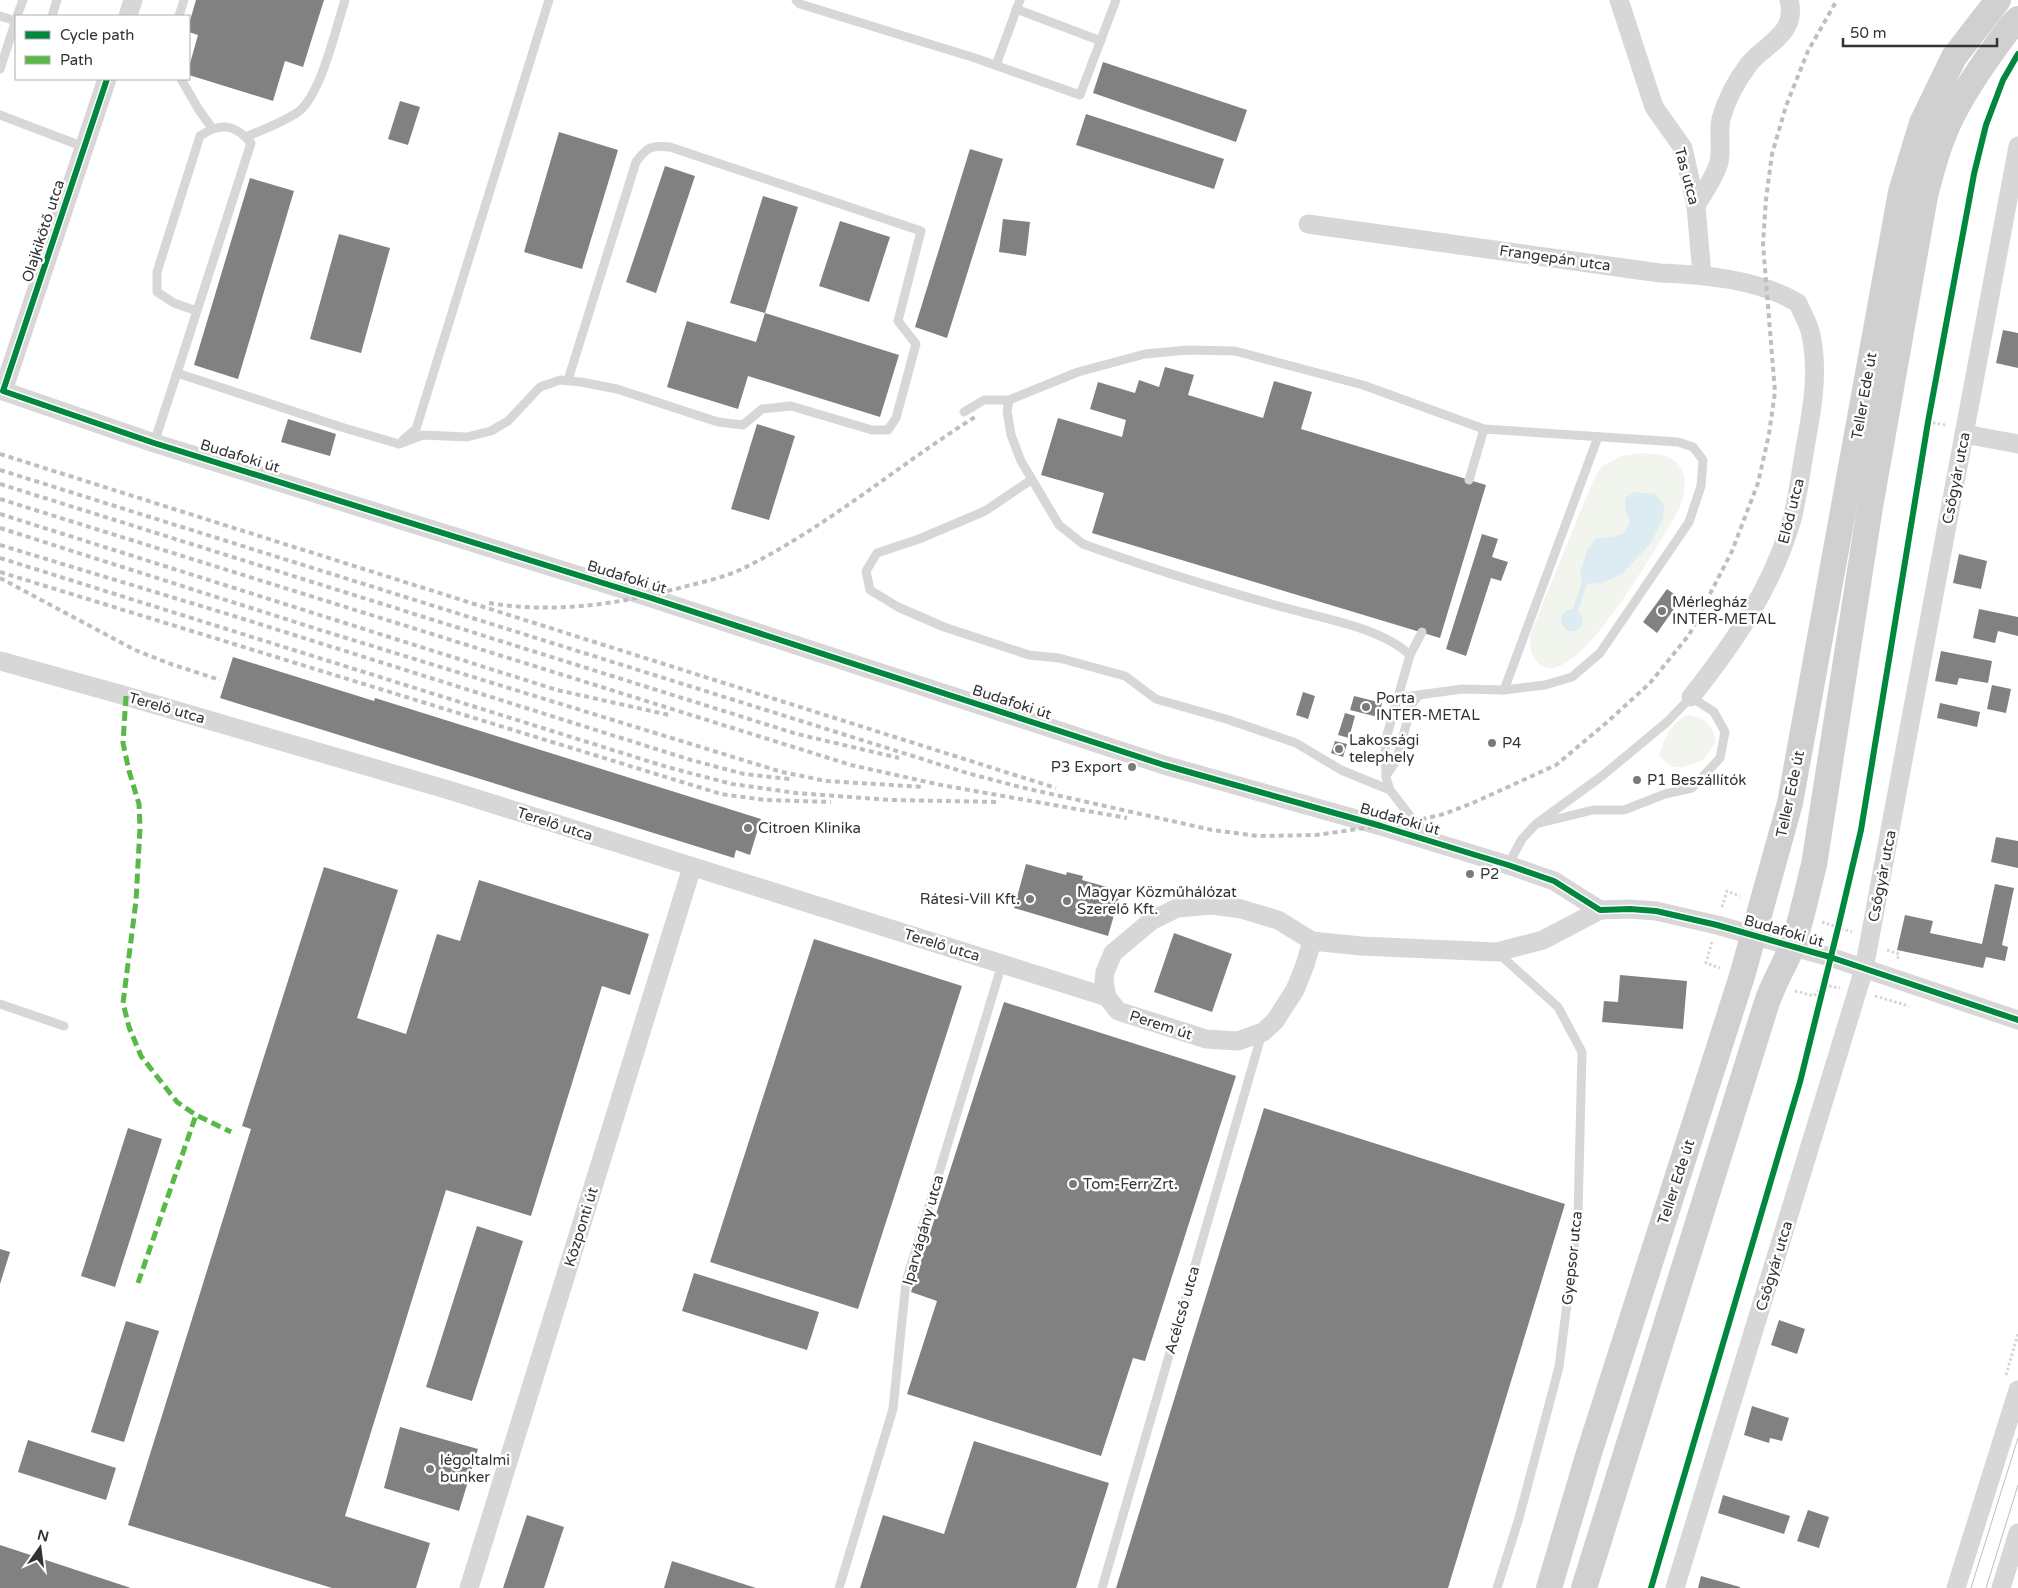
<svg xmlns="http://www.w3.org/2000/svg" width="2018" height="1588" font-family="'Varela Round',sans-serif">
	<style>
		.green { fill: #f1f5ed }
		.water { fill: #ddebf3 }
		.building { fill: #818181 }
		.lines { fill: none; stroke-linecap: round; stroke-linejoin: round }
		.path { stroke: #d6d6d6; stroke-width: 3; stroke-dasharray: 2.5 2.5; stroke-linecap: butt }
		.service { stroke: #d7d7d7; stroke-width: 9 }
		.minor { stroke: #d7d7d7; stroke-width: 19 }
		.secondary { stroke: #d0d0d0; stroke-width: 26 }
		.tram { stroke: #bebebe; stroke-width: 1 }
		.rail { stroke: #bebebe; stroke-width: 4; stroke-dasharray: 5 4; stroke-linecap: butt }
		.quiet { stroke: #58b947; stroke-width: 5; stroke-dasharray: 10 5; stroke-linecap: butt }
		.cycleway-casing { stroke: #fff; stroke-width: 9 }
		.cycleway { stroke: #00873e; stroke-width: 6 }
		.poi-dot { fill: #7a7a7a; stroke: #fff; stroke-width: 2 }
		.labels { text-anchor: middle; stroke-width: 5; stroke-linejoin: round; paint-order: stroke }
		.street-label { font-size: 15px; fill: #333; stroke: #fff }
		.poi-label { font-size: 15px; fill: #333; stroke: #fff; text-anchor: start }
	</style>
	<rect width="100%" height="100%" fill="#fff"/>
	<g class="green">
		<path d="M1641 453C1649 454 1658 454 1665 456 1693 466 1686 495 1676 515 1658 543 1582 681 1545 667 1531 661 1530 649 1530 635L1593 481 1602 466 1622 456Z"/>
		<path d="M1687 715C1704 717 1713 724 1716 742L1703 760 1684 767H1672L1659 756C1664 739 1670 724 1687 715Z"/>
	</g>
	<path class="water" d="M1635 492 1655 494 1664 505 1663 519 1650 544 1622 574 1602 583 1587 584 1578 611 1583 618 1582 626 1576 631H1568L1562 625 1561 617 1566 611 1573 609 1582 582 1580 574 1587 550 1596 538 1613 537 1624 533 1630 521 1625 510V498Z"/>
	<g class="building">
		<path d="M196 0H324L303 67 285 61 273 101 189 75V67L198 35 189 32V24Z"/>
		<path d="M1103 62 1247 110 1236 142 1093 93Z"/>
		<path d="M400 101 420 107 408 145 388 139Z"/>
		<path d="M1086 114 1224 159 1214 189 1076 145Z"/>
		<path d="M559 132 618 150 582 269 524 252Z"/>
		<path d="M970 149 1003 159 947 338 915 327Z"/>
		<path d="M665 166 695 176 656 293 626 282Z"/>
		<path d="M250 178 294 191 238 379 194 365Z"/>
		<path d="M763 196 798 207 765 313 730 303Z"/>
		<path d="M1003 219 1030 222 1026 256 999 252Z"/>
		<path d="M840 221 890 237 869 302 819 286Z"/>
		<path d="M339 234 390 248 361 353 310 339Z"/>
		<path d="M765 313 899 355 880 417 748 376 738 409 667 387 687 321 756 342Z"/>
		<path d="M2003 330 2018 333V368L1996 363Z"/>
		<path d="M1165 367 1194 375 1188 395 1263 418 1274 381 1312 392 1301 429 1486 485 1440 638 1092 533 1104 493 1041 475 1058 418 1122 437 1126 420 1090 409 1098 382 1135 393 1139 380 1159 387Z"/>
		<path d="M288 419 336 434 330 456 281 442Z"/>
		<path d="M757 424 795 436 769 520 731 509Z"/>
		<path d="M1482 534 1498 539 1492 557 1508 562 1501 581 1491 578 1466 656 1446 649Z"/>
		<path d="M1959 554 1987 561 1981 589 1953 583Z"/>
		<path d="M1667 589 1681 599 1657 633 1643 622Z"/>
		<path d="M1979 609 2018 617V636L1998 631 1995 643 1973 638Z"/>
		<path d="M1941 651 1992 661 1988 683 1959 678 1957 685 1935 681Z"/>
		<path d="M233 657 374 701 375 698 761 819 750 855 736 850 734 858 220 698Z"/>
		<path d="M1992 685 2011 689 2006 713 1987 709Z"/>
		<path d="M1303 692 1315 696 1308 719 1296 715Z"/>
		<path d="M1354 696 1382 703 1378 717 1350 710Z"/>
		<path d="M1940 703 1980 712 1977 727 1937 718Z"/>
		<path d="M1345 713 1355 716 1349 738 1338 735Z"/>
		<path d="M1335 741 1347 744 1343 757 1331 753Z"/>
		<path d="M1996 837 2018 841V868L1991 862Z"/>
		<path d="M1026 864 1066 875 1067 872 1083 876 1082 880 1114 889 1113 892 1120 894 1108 936 1014 908Z"/>
		<path d="M324 867 398 890 357 1018 406 1034 437 934 460 941 479 880 649 934 630 995 602 986 531 1216 446 1190 345 1516 430 1543 416 1588H332L128 1525 251 1129 242 1126Z"/>
		<path d="M1995 884 2014 888 2002 945 2008 947 2005 961 1986 957 1983 968 1897 950 1905 915 1933 921 1930 933 1982 944Z"/>
		<path d="M1174 933 1232 954 1212 1012 1154 992Z"/>
		<path d="M814 939 962 986 858 1309 710 1262Z"/>
		<path d="M1620 975 1687 981 1683 1029 1602 1022 1604 1001 1618 1002Z"/>
		<path d="M1004 1002 1236 1076 1145 1361 1133 1358 1101 1456 907 1394 937 1301 911 1292Z"/>
		<path d="M1264 1108 1565 1204 1448 1588H1116Z"/>
		<path d="M128 1128 162 1139 115 1287 81 1276Z"/>
		<path d="M477 1226 523 1241 472 1401 426 1387Z"/>
		<path d="M0 1249 10 1252 0 1284Z"/>
		<path d="M694 1273 819 1312 807 1350 682 1311Z"/>
		<path d="M1779 1320 1805 1329 1797 1354 1771 1345Z"/>
		<path d="M126 1321 159 1331 124 1442 91 1432Z"/>
		<path d="M1752 1406 1789 1418 1782 1441 1770 1438 1769 1443 1744 1435Z"/>
		<path d="M400 1427 478 1449 459 1511 384 1488Z"/>
		<path d="M28 1440 116 1468 106 1500 18 1472Z"/>
		<path d="M974 1441 1109 1483 1076 1588H860L883 1515 944 1534Z"/>
		<path d="M1723 1495 1790 1516 1784 1534 1718 1513Z"/>
		<path d="M1808 1510 1829 1517 1819 1548 1797 1541Z"/>
		<path d="M527 1515 564 1527 544 1588H503Z"/>
		<path d="M0 1545 131 1588H0Z"/>
		<path d="M672 1561 756 1588H664Z"/>
		<path d="M1701 1576 1740 1587V1588H1698Z"/>
	</g>
	<g class="lines">
		<g class="path">
			<path d="M1928 422 1946 425"/>
			<path d="M1722 907 1727 891 1740 896"/>
			<path d="M1822 922 1852 932"/>
			<path d="M1712 942 1706 963 1720 968"/>
			<path d="M1887 950 1899 954 1897 960"/>
			<path d="M1795 991 1814 996 1823 985 1840 988"/>
			<path d="M1875 996 1909 1006"/>
			<path d="M2006 1375 2018 1334"/>
		</g>
		<g class="service">
			<path d="M796 0 800 4 975 58 1080 95 1116 0"/>
			<path d="M1016 9 1101 41"/>
			<path d="M0 16 16 21"/>
			<path d="M17 16 23 0"/>
			<path d="M52 16 57 0"/>
			<path d="M179 16 184 0"/>
			<path d="M996 65 1020 0"/>
			<path d="M0 69 16 20"/>
			<path d="M181 79 199 110 212 128"/>
			<path d="M0 115 84 147"/>
			<path d="M246 137C264 129 282 123 298 112 321 95 336 28 345 0"/>
			<path d="M177 373 251 143C235 124 220 122 200 136L157 272V292L174 303 197 311"/>
			<path d="M1009 400 1007 411 1011 435 1021 461 1059 525 1083 544C1146 567 1211 587 1275 605 1315 617 1380 626 1410 655"/>
			<path d="M964 412 984 400H1009L1078 372 1145 354 1188 350 1235 351 1363 385 1484 429 1678 442 1693 447 1703 460 1701 486 1689 522 1600 653 1572 677 1545 685 1504 690 1462 689 1397 698"/>
			<path d="M403 440 416 429 549 0"/>
			<path d="M154 443 177 373 341 427 399 444 423 435 467 437 491 431 508 421 540 387 560 380 581 382 617 389 718 422 743 425 762 409 791 406 872 430H888L896 418 916 344 898 321 921 231 670 147C651 145 647 147 636 162L568 380"/>
			<path d="M1031 480 985 511 919 539 877 553 866 571 870 590 898 607 944 627 1029 655 1059 658 1125 676 1156 699 1226 719 1296 743 1341 770 1390 790"/>
			<path d="M1469 480 1484 429"/>
			<path d="M1422 632 1410 655 1385 742 1386 777 1390 790 1414 821 1433 836"/>
			<path d="M1504 690 1598 437"/>
			<path d="M1386 776 1396 761 1412 704 1419 695"/>
			<path d="M1508 865 1522 839 1536 824 1593 810H1624L1665 794 1692 788 1720 758 1725 732 1714 712 1691 697 1667 722 1602 776 1536 824"/>
			<path d="M0 1004 64 1026"/>
			<path d="M839 1588 893 1409 906 1282 1002 964"/>
			<path d="M1102 1588 1262 1033"/>
			<path d="M1497 1588 1519 1518 1559 1367 1578 1216 1582 1052 1558 1007 1498 953"/>
		</g>
		<g class="minor">
			<path d="M1619 0 1654 107 1683 148 1696 206 1702 275"/>
			<path d="M128 16 133 0"/>
			<path d="M107 79 3 391 154 443 648 597 1164 765 1381 826 1508 865 1554 881 1600 910 1630 909 1656 911 1717 925 1830 957 2018 1020"/>
			<path d="M1696 206C1703 193 1716 175 1719 162 1722 148 1718 133 1721 119 1726 100 1737 80 1749 64 1765 44 1798 34 1789 0"/>
			<path d="M1308 224 1660 273C1707 275 1757 279 1798 303 1802 313 1809 324 1811 335 1819 373 1812 410 1805 448 1801 471 1798 496 1792 519 1773 586 1734 643 1691 697"/>
			<path d="M1964 434 2018 444"/>
			<path d="M0 661 126 696 452 791 1107 997"/>
			<path d="M1312 941 1305 965 1295 990 1275 1021 1263 1032 1238 1041 1206 1039 1118 1011 1107 997 1104 982 1105 972 1113 953 1151 921 1177 908 1212 905 1241 909 1278 920 1312 941 1361 946 1497 952 1543 940 1600 910"/>
			<path d="M469 1588 692 867"/>
			<path d="M1675 1588 1864 969 2018 146"/>
			<path d="M1956 1588 2018 1390"/>
			<path d="M2001 1588 2018 1533"/>
		</g>
		<g class="secondary">
			<path d="M1549 1588 1589 1453 1742 976 1790 803 1901 192 1922 123 1954 57 1998 0"/>
			<path d="M1584 1588 1766 1005C1773 983 1785 965 1793 944 1802 919 1807 891 1814 865L1870 507 1925 196C1932 169 1939 142 1952 116 1968 84 1989 55 2011 26L2018 19"/>
		</g>
		<g class="tram">
			<path d="M1971 1588 2018 1438"/>
			<path d="M1986 1588 2018 1485"/>
		</g>
		<g class="rail">
			<path d="M0 454 1056 788"/>
			<path d="M0 470 967 773 1020 787 1212 830 1258 836 1316 835 1414 821 1444 814 1475 802 1556 765 1605 724 1650 683 1689 635 1732 551 1758 483 1769 434 1775 392 1763 244 1766 199 1772 154 1786 106 1808 51 1837 0"/>
			<path d="M0 484 797 734 899 758"/>
			<path d="M0 499 851 765 941 785 1127 818"/>
			<path d="M0 514 557 690 669 715"/>
			<path d="M0 528 317 629 782 772 826 781 924 787"/>
			<path d="M0 545 234 616 691 760 744 774 790 779"/>
			<path d="M0 558 667 767 732 784 796 793 891 800 1000 802"/>
			<path d="M0 572 721 794 765 800 831 802"/>
			<path d="M0 578 135 650 171 664 220 680"/>
			<path d="M489 603C554 614 620 604 683 587 703 582 726 577 744 568 827 527 897 466 975 417"/>
		</g>
		<g class="quiet">
			<path d="M126 696 123 743 129 771 139 804 140 828 136 901 123 1003 129 1027 141 1056 177 1102 196 1115 231 1132"/>
			<path d="M138 1283 196 1115"/>
		</g>
		<g class="cycleway-casing">
			<g id="cycleway">
				<path d="M107 79 3 391 154 443 648 597 1164 765 1381 826 1508 865 1554 881 1600 910 1630 909 1656 911 1717 925 1830 957 2018 1020"/>
				<path d="M1651 1588 1800 1082 1838 928 1861 830 1928 422 1974 174 1986 125 2003 80 2018 54"/>
			</g>
		</g>
		<use href="#cycleway" class="cycleway"/>
	</g>
	<g class="poi-dot">
		<circle cx="1662" cy="611" r="5"/>
		<circle cx="1366" cy="707" r="5"/>
		<circle cx="1492" cy="743" r="5"/>
		<circle cx="1339" cy="749" r="5"/>
		<circle cx="1132" cy="767" r="5"/>
		<circle cx="1637" cy="780" r="5"/>
		<circle cx="748" cy="828" r="5"/>
		<circle cx="1470" cy="874" r="5"/>
		<circle cx="1030" cy="899" r="5"/>
		<circle cx="1067" cy="901" r="5"/>
		<circle cx="1073" cy="1184" r="5"/>
		<circle cx="430" cy="1469" r="5"/>
	</g>
	<g class="labels">
		<g class="street-label">
			<text transform="translate(1687 176) rotate(75)" y="5">Tas utca</text>
			<text transform="translate(43 231) rotate(-72)" y="5">Olajkikötő utca</text>
			<text transform="translate(1555 258) rotate(8)" y="5">Frangepán utca</text>
			<text transform="translate(1864 396) rotate(-80)" y="5">Teller Ede út</text>
			<text transform="translate(240 456) rotate(17)" y="5">Budafoki út</text>
			<text transform="translate(1956 478) rotate(-79)" y="5">Csőgyár utca</text>
			<text transform="translate(1791 511) rotate(-76)" y="5">Előd utca</text>
			<text transform="translate(627 577) rotate(17)" y="5">Budafoki út</text>
			<text transform="translate(1012 702) rotate(18)" y="5">Budafoki út</text>
			<text transform="translate(167 708) rotate(16)" y="5">Terelő utca</text>
			<text transform="translate(1790 794) rotate(-78)" y="5">Teller Ede út</text>
			<text transform="translate(1400 819) rotate(16)" y="5">Budafoki út</text>
			<text transform="translate(555 824) rotate(18)" y="5">Terelő utca</text>
			<text transform="translate(1882 876) rotate(-79)" y="5">Csőgyár utca</text>
			<text transform="translate(1784 931) rotate(16)" y="5">Budafoki út</text>
			<text transform="translate(942 945) rotate(17)" y="5">Terelő utca</text>
			<text transform="translate(1161 1025) rotate(18)" y="5">Perem út</text>
			<text transform="translate(1676 1182) rotate(-72)" y="5">Teller Ede út</text>
			<text transform="translate(581 1227) rotate(-73)" y="5">Központi út</text>
			<text transform="translate(923 1230) rotate(-74)" y="5">Iparvágány utca</text>
			<text transform="translate(1572 1258) rotate(-84)" y="5">Gyepsor utca</text>
			<text transform="translate(1774 1266) rotate(-73)" y="5">Csőgyár utca</text>
			<text transform="translate(1182 1310) rotate(-74)" y="5">Acélcső utca</text>
		</g>
		<g class="poi-label">
			<text x="1672" y="607">Mérlegház<tspan x="1672" dy="17">INTER-METAL</tspan></text>
			<text x="1376" y="703">Porta<tspan x="1376" dy="17">INTER-METAL</tspan></text>
			<text x="1349" y="745">Lakossági<tspan x="1349" dy="17">telephely</tspan></text>
			<text x="1502" y="748">P4</text>
			<text x="1122" y="772" text-anchor="end">P3 Export</text>
			<text x="1647" y="785">P1 Beszállítók</text>
			<text x="758" y="833">Citroen Klinika</text>
			<text x="1480" y="879">P2</text>
			<text x="1077" y="897">Magyar Közműhálózat<tspan x="1077" dy="17">Szerelő Kft.</tspan></text>
			<text x="1020" y="904" text-anchor="end">Rátesi-Vill Kft.</text>
			<text x="1083" y="1189">Tom-Ferr Zrt.</text>
			<text x="440" y="1465">légoltalmi<tspan x="440" dy="17">bunker</tspan></text>
		</g>
	</g>
	<rect x="15" y="15" width="175" height="65" fill="#ffffff" stroke="#adadad"/>
	<rect x="25" y="31" width="25" height="8" fill="#00873e" stroke="#adadad"/>
	<text x="60" y="40" font-size="15" fill="#333333">Cycle path</text>
	<rect x="25" y="56" width="25" height="8" fill="#58b947" stroke="#adadad"/>
	<text x="60" y="65" font-size="15" fill="#333333">Path</text>
	<g transform="translate(40 1548) rotate(14)" stroke="#ffffff" stroke-width="4" paint-order="stroke">
	<path d="M0-4L9 19L0 12L-9 19Z" fill="#333333"/>
	<text y="-8" font-size="14" font-weight="bold" text-anchor="middle" fill="#333333">N</text>
	</g>
	<path d="M1843 38v8h154v-8" fill="none" stroke="#333333" stroke-width="2.5"/>
	<text x="1850" y="38" font-size="15" fill="#333333" stroke="#ffffff" stroke-width="4" paint-order="stroke">50 m</text>
</svg>
